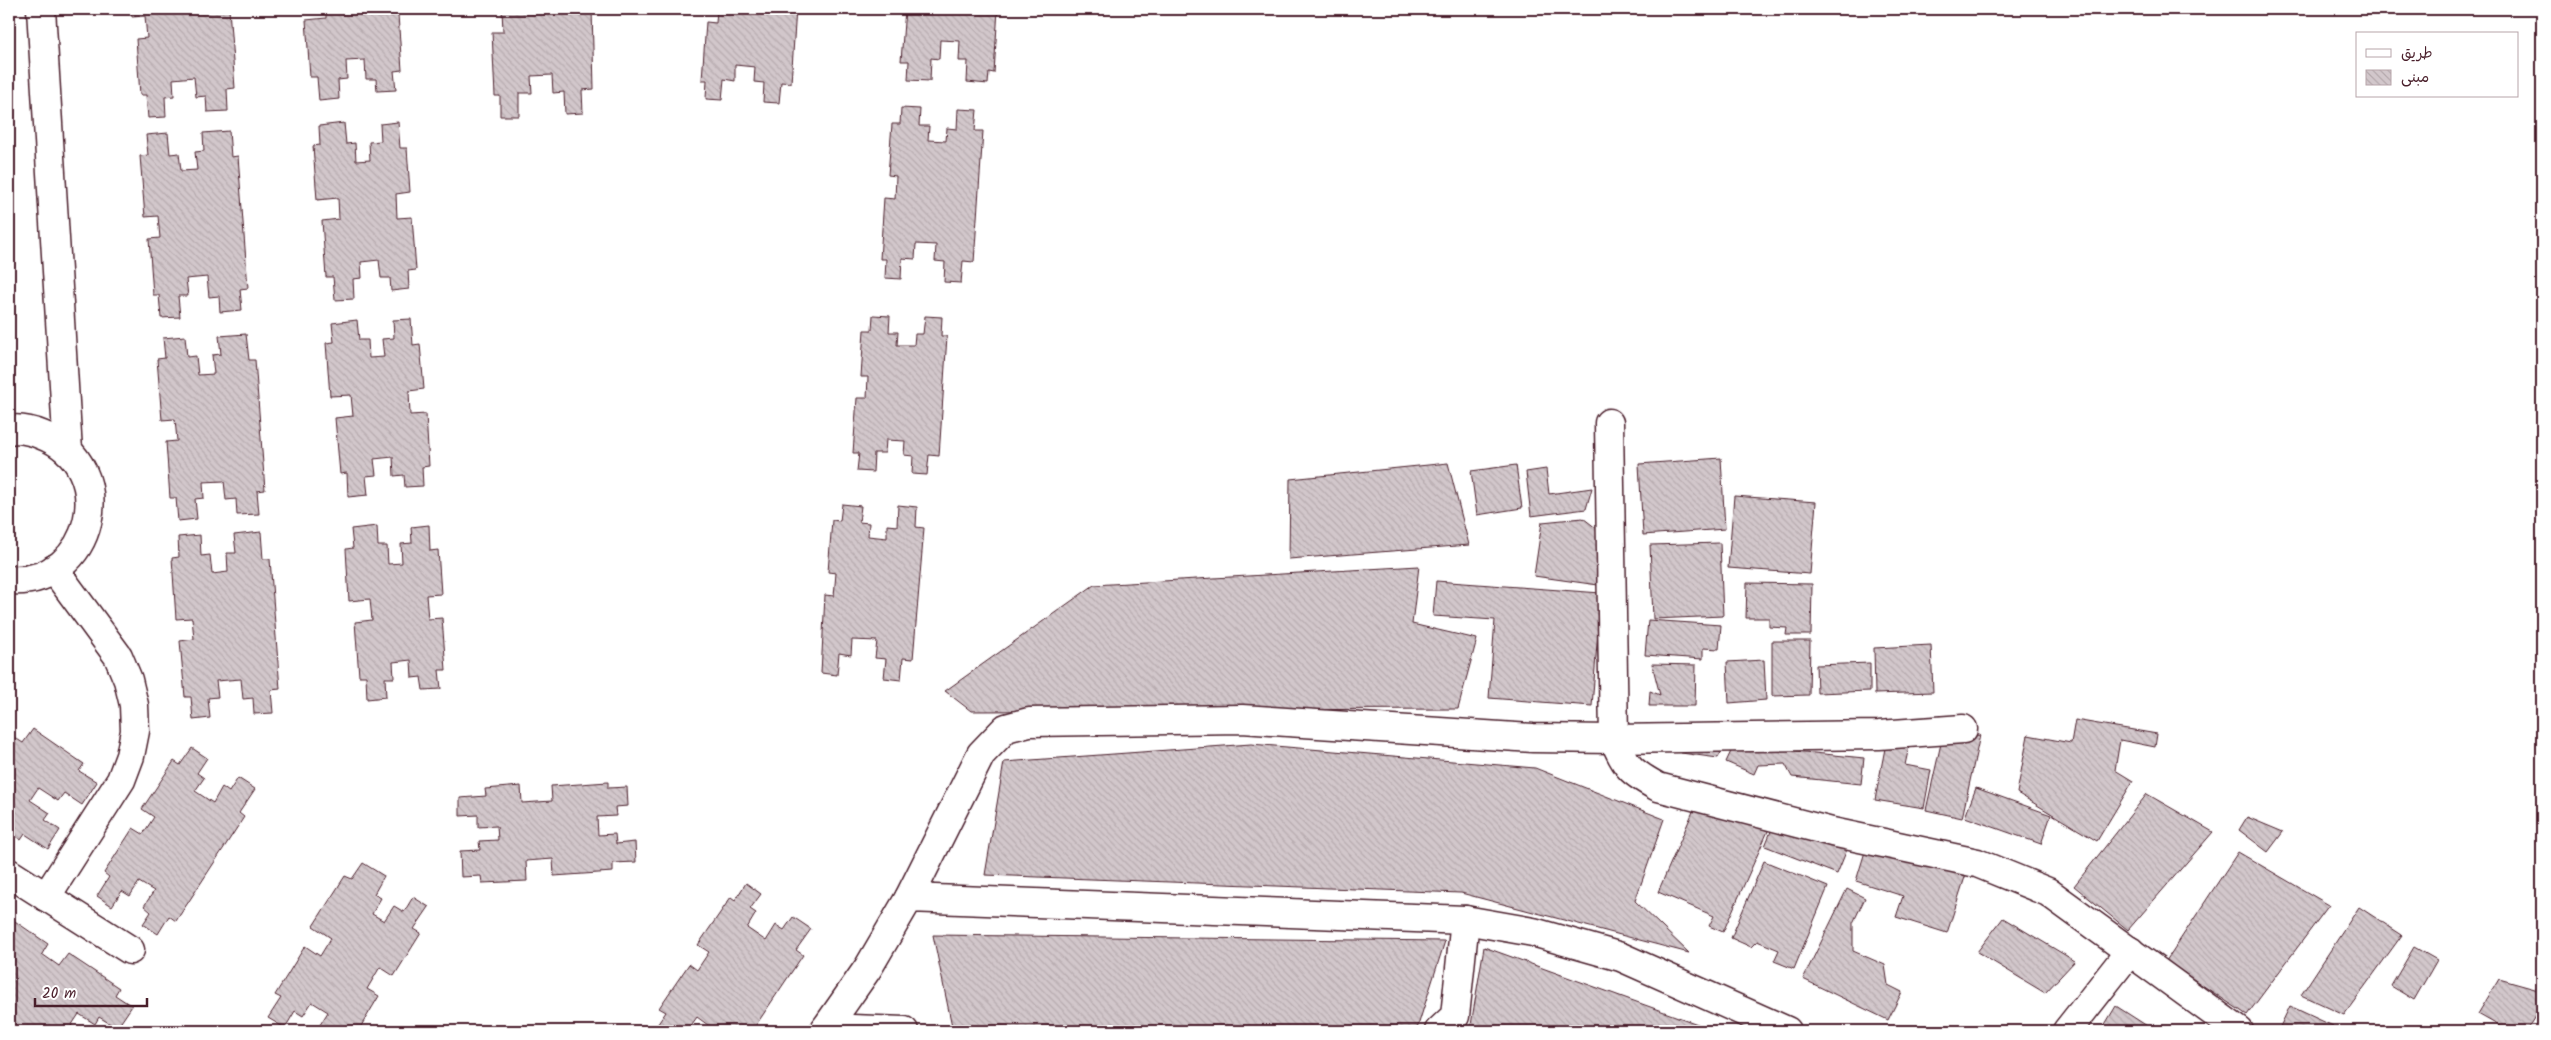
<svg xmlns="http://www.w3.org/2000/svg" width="2551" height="1040" font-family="Kalam,'Playpen Sans Arabic',sans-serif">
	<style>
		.building { fill: url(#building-back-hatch); stroke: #4a1f2b }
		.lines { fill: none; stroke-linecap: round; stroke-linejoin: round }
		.minor-casing { stroke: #4a1f2b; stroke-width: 31 }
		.minor { stroke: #fff; stroke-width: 28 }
	</style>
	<defs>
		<pattern id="building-back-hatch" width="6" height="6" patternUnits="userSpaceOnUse" patternTransform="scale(1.25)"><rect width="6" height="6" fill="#d2c7cb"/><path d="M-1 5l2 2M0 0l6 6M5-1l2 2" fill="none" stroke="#b6aaae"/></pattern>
	</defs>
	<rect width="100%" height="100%" fill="#fff"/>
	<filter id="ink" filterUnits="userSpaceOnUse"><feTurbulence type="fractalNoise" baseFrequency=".02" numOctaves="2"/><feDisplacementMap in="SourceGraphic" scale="10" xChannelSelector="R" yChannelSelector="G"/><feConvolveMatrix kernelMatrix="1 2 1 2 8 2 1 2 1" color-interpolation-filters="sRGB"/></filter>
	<g filter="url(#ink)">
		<g class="building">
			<path d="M131 9H229L235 88 227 89 228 111 207 112 206 96 196 97 194 77 173 79 174 96 165 97 166 117 148 118 146 95H140L136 39 147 38 145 16 132 17Z"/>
			<path d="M326 9H380L381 17 398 15 402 70 394 71 396 90 377 91 376 79H366L365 60 346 61 347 79 338 80 339 99 319 101 317 77H310L306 20 326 18Z"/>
			<path d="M502 9H592L594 89 582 90 583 113 565 114 564 92 553 93 552 75 531 76 532 93H519V116H500V96H495L492 32H503Z"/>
			<path d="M717 9H796L791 83 781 82 779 103 763 102 764 83 754 82 755 67 735 65V81L724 79 722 100 706 99 707 80H702L706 22 716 23Z"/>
			<path d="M905 9H998L994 73 989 72 988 84 967 82 968 61H959L960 41 940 40 939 59 931 58 930 81 908 80 909 61H901Z"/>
			<path d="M901 108 920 109 919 126H929L928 140 946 141 947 128 957 129 958 109 977 110 975 131H983L974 262 963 261 961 283 944 282 945 262 935 261 936 245 916 244 915 259 902 258 901 279 885 278 886 259H880L884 198 895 199 896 176 888 175 892 124H900Z"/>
			<path d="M398 122 400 148H407L410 192 396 194 397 218 412 217 416 270 408 271 409 289 391 291 390 278H381L379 260 361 262 362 278 353 279 354 299 335 300 333 277H326L322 221 339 219 338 198 317 200 313 146 320 145 319 126 344 123 346 144 355 143 356 161 370 160 369 142 381 141 380 124Z"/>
			<path d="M229 131 231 157 238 156 248 288 240 289 242 310 220 312 219 296 209 297 207 277 186 279 188 296H178L180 317 161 318 159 295H153L149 239 160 238 158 216 145 217 140 156 148 155 146 135 168 133 170 154 179 153 181 171 197 170 195 152 204 151 203 133Z"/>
			<path d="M873 315 890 316 889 332H898L897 345H914L915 334H923L925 316 942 317 941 336H947L939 456 929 455 927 475 912 474 913 456 904 455 905 441 886 440 885 453H874L873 472 857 471 859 453H853L857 398H867L868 377H861L864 330H872Z"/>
			<path d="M411 319 413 345 420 344 424 389 409 391 410 415 426 414 429 466 422 467 423 486 405 487 404 475 394 476 393 457 374 459 376 475 366 476 368 495 348 497 347 473 340 474 335 418 353 416 351 395 330 396 326 343 334 342 332 323 357 320 359 340H368L369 358 384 357 382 339 394 338 393 320Z"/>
			<path d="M246 334 249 360H255L265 490 257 491 259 514 237 515 236 499 226 500 224 481 203 482 204 498 195 499 197 519 178 521 176 498H170L166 442 177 441 175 419 162 420 157 359 165 358 163 338 185 336 187 357 196 356 198 375 214 374 212 355 221 354 219 336Z"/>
			<path d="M1721 458 1725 529 1643 535 1639 464Z"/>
			<path d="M1448 463 1469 545 1289 559 1290 479Z"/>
			<path d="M1516 465 1522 508 1477 515 1471 471Z"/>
			<path d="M1546 469 1549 494 1592 488 1586 509 1531 516 1526 472Z"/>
			<path d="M1734 496 1816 502 1810 574 1728 568Z"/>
			<path d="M842 504 861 506 859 522 869 523 868 536 887 538V525L897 526 898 505 917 507 916 527 924 528 913 659 903 658 901 680 884 678 886 659 875 658 877 641 852 640 851 655 839 653 837 675 821 673 825 595 834 596 836 573 828 572 832 520 840 521Z"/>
			<path d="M1583 518 1605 535 1598 585 1534 576 1542 522Z"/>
			<path d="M429 525 430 551 438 550 441 594 426 595 428 619 442 618 446 670H439L441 689 423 690 421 677 412 678 411 660 393 662 394 678H385L386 697 367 699 366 676H359L355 622 372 620 370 599 349 601 346 549 353 548 351 529 377 526 378 546H387L388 564 402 563 401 544 412 543 411 527Z"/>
			<path d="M261 532 263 559H270L280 689 271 690 273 713 254 714 253 698 243 699 241 679 216 681 218 697 208 698 210 718 193 720 191 697H185L180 641 194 639 192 618 176 619 172 558 179 557 178 537 200 535 201 556 210 555 212 574 228 572 227 553H236L234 535Z"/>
			<path d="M1720 543 1723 616 1653 619 1650 545Z"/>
			<path d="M1419 566 1412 624 1477 639 1458 709 971 711 945 691 1094 585Z"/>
			<path d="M1436 581 1601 593 1592 706 1489 698 1495 620 1433 616Z"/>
			<path d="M1747 583 1812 584 1811 635H1786L1787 628 1769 627V618H1746Z"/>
			<path d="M1648 620 1721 625 1719 649 1703 648V659L1645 655Z"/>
			<path d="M1772 641H1810L1809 695 1772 696Z"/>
			<path d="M1931 645 1933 692 1875 694 1874 648Z"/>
			<path d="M1764 660 1766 700 1729 703 1727 662Z"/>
			<path d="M1870 663V691L1817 693 1816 665Z"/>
			<path d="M1652 664 1696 665 1695 706H1649L1650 691 1660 695Z"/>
			<path d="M2075 720 2157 734 2155 747 2120 740 2115 770 2133 781 2097 841 2017 793 2028 735 2071 743Z"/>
			<path d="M33 729 84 764 79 771 97 782 82 805 64 793 58 801 38 788 30 800 50 813 45 820 60 830 48 849 25 834 21 840 9 832V734L23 743Z"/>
			<path d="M1980 735 1962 818 1926 810 1942 739Z"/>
			<path d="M1887 738 1910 742 1905 765 1931 770 1924 808 1875 800Z"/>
			<path d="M1683 739 1725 745 1718 758 1681 753Z"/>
			<path d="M1251 744 1535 768 1664 819 1635 901 1689 953 1461 893 985 875 1004 762Z"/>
			<path d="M1734 745 1864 758 1861 784 1792 777 1785 764 1758 765 1754 774 1726 762Z"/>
			<path d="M192 748 207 758 197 773 204 778 195 791 213 803 222 787 229 792 238 778 255 789 239 813 244 817 176 921 169 916 158 934 143 924 151 912 144 906 154 891 139 882 130 896 122 891 112 906 97 896 109 877 104 873 133 828 143 834 154 817 142 809 174 761 180 765Z"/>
			<path d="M608 782V788L627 787 628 806 615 807 616 816 597 817 598 835 615 834 616 844 635 842 636 862 613 863V872L554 876 553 859 526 861 527 881 482 883 481 876 461 877 460 851 480 850 479 841 498 840 497 826 478 827V815L460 816V798L486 796 485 789 521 786 522 803 552 801 551 786Z"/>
			<path d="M1976 788 2051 815 2041 844 1965 817Z"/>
			<path d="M2147 794 2213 832 2128 930 2074 886Z"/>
			<path d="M1698 800 1768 831 1723 932 1709 926 1714 916 1658 892Z"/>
			<path d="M2247 817 2283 832 2268 852 2239 830Z"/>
			<path d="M1776 819 1848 847 1837 874 1765 846Z"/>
			<path d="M1868 842 1966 874 1947 933 1896 917 1903 896 1856 881Z"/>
			<path d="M2238 852 2329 905 2247 1015 2166 961Z"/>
			<path d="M1764 861 1828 887 1794 969 1774 961 1779 950 1757 941 1751 947 1731 938Z"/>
			<path d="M363 863 384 876 374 894 381 898 372 914 384 921 394 906 404 912 413 897 429 907 414 929 421 933 394 976 380 967 367 989 379 996 358 1031H323L318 1028 328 1012 312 1002 303 1016 295 1011 285 1028 268 1018 281 998 275 995 305 946 320 956 331 938 313 926 345 876 352 879Z"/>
			<path d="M746 883 761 894 750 909 756 913 747 928 766 941 776 925 784 930 793 917 811 929 796 950 803 955 752 1031H709L712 1028 697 1017 687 1031 680 1026 676 1031H653L666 1012 659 1008 689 964 697 970 709 952 698 945 731 897 735 900Z"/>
			<path d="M1847 889 1865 898 1853 923V951L1885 965 1888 985 1902 992 1888 1020 1803 979Z"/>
			<path d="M2359 907 2402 935 2344 1015 2301 995Z"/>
			<path d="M9 917 48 944 42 954 59 966 68 954 119 988 115 995 132 1006 117 1028 99 1017 95 1024 79 1014 71 1026 79 1031H12L9 1029Z"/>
			<path d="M2003 918 2075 961 2045 993 1977 952Z"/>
			<path d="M933 935 1445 941 1417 1029 953 1031Z"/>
			<path d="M1484 947 1717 1031H1470Z"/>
			<path d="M2414 947 2437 960 2414 1000 2391 986Z"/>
			<path d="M2499 979 2542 991V1005L2526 1031H2508L2478 1014Z"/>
			<path d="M2116 1006 2155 1031H2101Z"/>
			<path d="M2290 1006 2333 1026 2331 1031H2278Z"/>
		</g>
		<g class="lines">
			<g class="minor-casing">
				<g id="minor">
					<path d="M41 9 68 451"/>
					<path d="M1609 423 1614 739C1626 768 1631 772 1658 787L1832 832 1977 863 2048 892 2239 1031"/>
					<path d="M9 430C20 428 32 431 42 435 122 465 94 587 9 580"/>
					<path d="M9 873 130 950"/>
					<path d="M46 897 121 780 130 756 135 731 134 705 128 680 118 656 54 569"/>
					<path d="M909 898 981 754 1006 728 1029 722 1242 719 1533 738 1614 739 1879 735 1963 729"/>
					<path d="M826 1028 904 1031"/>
					<path d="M824 1031 868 968 909 898 1465 920 1533 932 1621 957 1787 1031"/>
					<path d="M1439 1031 1455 1016 1465 920"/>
					<path d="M2067 1031 2130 951"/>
				</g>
			</g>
			<use href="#minor" class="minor"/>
		</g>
	</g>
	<rect width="2551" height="1040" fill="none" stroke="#fff" stroke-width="30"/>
	<rect x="15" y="15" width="2521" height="1010" fill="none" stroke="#4a1f2b" stroke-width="2" filter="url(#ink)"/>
	<rect x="2356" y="32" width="162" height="65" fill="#ffffff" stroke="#b7a5aa"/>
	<rect x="2366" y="49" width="25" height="8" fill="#ffffff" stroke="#b7a5aa"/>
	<text x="2401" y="58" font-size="15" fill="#4a1f2b">طريق</text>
	<rect x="2366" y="70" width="25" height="15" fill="url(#building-back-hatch)" stroke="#b7a5aa"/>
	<text x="2401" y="82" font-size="15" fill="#4a1f2b">مبنى</text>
	<path d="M35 998v8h112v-8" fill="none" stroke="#4a1f2b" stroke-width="2.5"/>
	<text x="42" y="998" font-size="15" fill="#4a1f2b" stroke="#ffffff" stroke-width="4" paint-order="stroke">20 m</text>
</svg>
